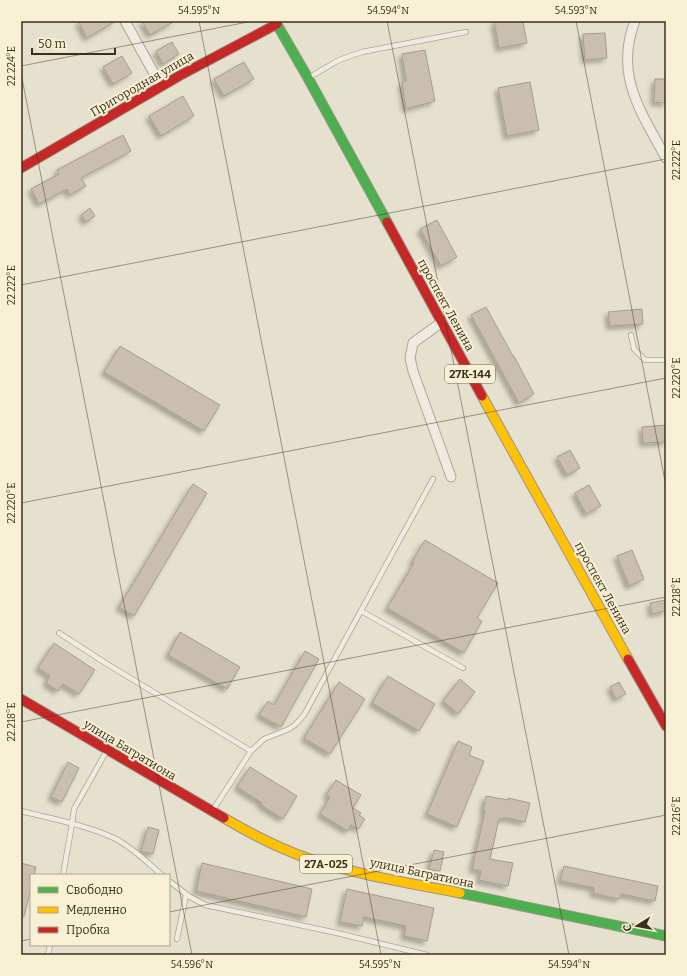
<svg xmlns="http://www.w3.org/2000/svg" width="687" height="976" font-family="Bitter,serif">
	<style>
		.building { fill: #cabfae; stroke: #a79d8d; filter: url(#shadow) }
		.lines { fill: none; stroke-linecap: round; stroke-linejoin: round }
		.lane-casing { stroke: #aba697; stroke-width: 6 }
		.street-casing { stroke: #aba697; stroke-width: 11 }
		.fast-casing { stroke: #9b9586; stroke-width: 11 }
		.slow-casing { stroke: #9b9586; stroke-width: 11 }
		.jam-casing { stroke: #9b9586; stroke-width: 11 }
		.lane { stroke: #eeebe0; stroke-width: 4.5 }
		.street { stroke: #eeebe0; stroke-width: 9 }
		.fast { stroke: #4caf50; stroke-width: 9 }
		.slow { stroke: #ffc107; stroke-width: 9 }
		.jam { stroke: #c62828; stroke-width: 9 }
		.ticks { fill: none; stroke: #3c2f1e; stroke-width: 1; stroke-opacity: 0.45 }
		.labels { text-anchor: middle; stroke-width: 4; stroke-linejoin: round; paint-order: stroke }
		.shield { fill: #f8f0d4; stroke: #746955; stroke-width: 1 }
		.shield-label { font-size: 11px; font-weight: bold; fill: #3c2f1e }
		.street-label { font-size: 12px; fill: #3c2f1e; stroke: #f8f0d4 }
		.neatline { fill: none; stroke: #3c2f1e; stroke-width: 1.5 }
		.ticks-label { font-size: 10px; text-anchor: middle; fill: #3c2f1e }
	</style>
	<defs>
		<filter id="shadow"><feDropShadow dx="-3.5" dy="3.5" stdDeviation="2" flood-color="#0004"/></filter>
	</defs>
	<rect width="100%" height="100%" fill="#e6e1ce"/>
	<g class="building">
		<path d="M78 21H116L87 38Z"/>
		<path d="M142 21H175L150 35Z"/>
		<path d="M494 21H523L527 43 499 48Z"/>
		<path d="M605 33 607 58 585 60 583 34Z"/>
		<path d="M172 42 179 54 163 64 156 51Z"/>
		<path d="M425 50 435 101 406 109 402 83 406 80 402 54Z"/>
		<path d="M122 56 132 73 113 84 103 67Z"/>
		<path d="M244 62 254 79 224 96 214 79Z"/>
		<path d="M655 79H666V103L654 102Z"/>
		<path d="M530 82 539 130 507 136 498 88Z"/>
		<path d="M183 96 194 116 161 136 149 116Z"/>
		<path d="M123 135 131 151 81 178 86 186 70 195 67 189 39 204 31 189 59 174 57 170Z"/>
		<path d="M90 208 95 216 86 222 81 215Z"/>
		<path d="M437 220 457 257 441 266 420 229Z"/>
		<path d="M486 307 513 356H514L534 394 519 403 471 315Z"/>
		<path d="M642 309 643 324 610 326 608 312Z"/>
		<path d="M120 346 220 405 204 431 104 372Z"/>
		<path d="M666 425V442L643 443 642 427Z"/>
		<path d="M570 450 580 468 567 475 557 457Z"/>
		<path d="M193 484 207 493 134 616 119 607Z"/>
		<path d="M589 485 601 506 586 514 575 493Z"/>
		<path d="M425 540 498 583 477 618 482 621 464 653 387 608 414 563 412 562Z"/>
		<path d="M632 550 644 579 629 586 617 556Z"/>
		<path d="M666 600V611L652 614 650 603Z"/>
		<path d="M180 632 240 667 227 689 168 655Z"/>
		<path d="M54 643 95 670 79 694 63 684 58 691 46 683 50 676 38 668Z"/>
		<path d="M305 651 319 659 281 727 259 715 268 701 274 705Z"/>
		<path d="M388 676 435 704 419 731 372 703Z"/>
		<path d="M460 679 475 692 458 714 443 701Z"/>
		<path d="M339 682 365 699 330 754 304 738Z"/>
		<path d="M619 682 626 694 616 699 610 687Z"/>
		<path d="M458 741 472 747 469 755 484 761 457 827 427 814Z"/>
		<path d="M68 762 79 768 62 802 51 797Z"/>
		<path d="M250 767 297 796 283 819 261 805 262 803 237 787Z"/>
		<path d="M336 780 361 795 353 808 361 813 359 815 365 819 358 829 351 825 348 831 320 814 330 797 326 795Z"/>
		<path d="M486 796 508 800V798L530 803 525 822 507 818 499 819 490 859 513 863 508 886 479 880 481 871 472 869 485 811H483Z"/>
		<path d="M148 827 159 830 153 854 141 851Z"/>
		<path d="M434 850 444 852 440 871 429 869Z"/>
		<path d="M21 863 36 867 34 875H31V889L24 916H21Z"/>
		<path d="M202 863 312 889 306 917 196 891Z"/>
		<path d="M564 866 658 886 655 901 621 894 620 899 609 897 593 893 594 888 560 881Z"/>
		<path d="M347 889 434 908 427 941 404 936 406 926 364 917 362 926 340 922Z"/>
	</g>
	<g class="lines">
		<g class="lane-casing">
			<g id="lane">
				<path d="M310 77 339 60 362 52 466 32"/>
				<path d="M631 335 634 349 645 360H666"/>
				<path d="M361 611 463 668"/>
				<path d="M59 633 107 664 251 751"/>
				<path d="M213 810 251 751 264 739 289 729 296 724 304 715 433 479"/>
				<path d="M21 811C53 819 86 825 116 839 133 848 148 863 162 875"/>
				<path d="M63 875 72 824 74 809 106 752"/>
				<path d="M169 881 190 897 205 905 337 933 427 955"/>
				<path d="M177 939 186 895"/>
				<path d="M48 955 50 945"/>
			</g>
		</g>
		<g class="street-casing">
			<g id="street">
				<path d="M125 21 161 86"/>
				<path d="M635 21C614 75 641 112 666 158"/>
				<path d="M442 322 413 343 410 358 413 371 451 477"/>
			</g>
		</g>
		<g class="fast-casing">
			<g id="fast">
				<path d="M275 21 308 78 387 222"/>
				<path d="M460 893 666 936"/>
			</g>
		</g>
		<g class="slow-casing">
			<g id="slow">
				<path d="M482 396 628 659"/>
				<path d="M224 818C251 834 280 849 310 859 358 875 410 883 460 893"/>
			</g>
		</g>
		<g class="jam-casing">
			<g id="jam">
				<path d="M21 168 179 76 277 24"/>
				<path d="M387 222 482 396"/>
				<path d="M628 659 666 726"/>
				<path d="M21 699 224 818"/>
			</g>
		</g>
		<use href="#lane" class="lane"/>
		<use href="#street" class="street"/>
		<use href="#fast" class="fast"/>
		<use href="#slow" class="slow"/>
		<use href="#jam" class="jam"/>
	</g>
	<path class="ticks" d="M199 21 381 955M387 21 569 955M576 21 666 486M21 66 253 21M21 73 192 955M21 285 666 159M21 503 666 378M21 722 666 597M169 912 666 815M21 941 31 939"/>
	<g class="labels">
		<g class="shield">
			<rect x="445" y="365" width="50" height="18" rx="3"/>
			<rect x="300" y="855" width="52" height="18" rx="3"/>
		</g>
		<g class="shield-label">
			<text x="470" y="378">27К-144</text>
			<text x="326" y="868">27А-025</text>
		</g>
		<g class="street-label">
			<text transform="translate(142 84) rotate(-30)" y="4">Пригородная улица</text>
			<text transform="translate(446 305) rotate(61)" y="4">проспект Ленина</text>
			<text transform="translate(603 588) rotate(61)" y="4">проспект Ленина</text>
			<text transform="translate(130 750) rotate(31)" y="4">улица Багратиона</text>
			<text transform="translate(422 873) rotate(12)" y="4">улица Багратиона</text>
		</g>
	</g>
	<rect width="687" height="976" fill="none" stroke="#f8f0d4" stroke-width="44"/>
	<rect x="30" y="874" width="140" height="72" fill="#f8f0d4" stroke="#ada38b"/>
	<rect x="38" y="887" width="20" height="6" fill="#4caf50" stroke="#ada38b"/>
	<text x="66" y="894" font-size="12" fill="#3c2f1e">Свободно</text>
	<rect x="38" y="907" width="20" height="6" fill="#ffc107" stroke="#ada38b"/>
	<text x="66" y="914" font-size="12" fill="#3c2f1e">Медленно</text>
	<rect x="38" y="927" width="20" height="6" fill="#c62828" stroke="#ada38b"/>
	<text x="66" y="934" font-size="12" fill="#3c2f1e">Пробка</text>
	<g transform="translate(637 926) rotate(259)" stroke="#f8f0d4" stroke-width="3" paint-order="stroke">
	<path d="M0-3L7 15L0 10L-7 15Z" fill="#3c2f1e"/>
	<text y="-6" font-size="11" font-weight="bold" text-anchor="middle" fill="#3c2f1e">С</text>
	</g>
	<path d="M32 48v6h83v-6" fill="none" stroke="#3c2f1e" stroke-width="2"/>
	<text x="38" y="48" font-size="12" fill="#3c2f1e" stroke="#f8f0d4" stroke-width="3" paint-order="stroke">50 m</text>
	<rect x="22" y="22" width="643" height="932" class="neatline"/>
	<g class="ticks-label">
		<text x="199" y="14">54.595°N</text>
		<text x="388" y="14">54.594°N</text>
		<text x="576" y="14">54.593°N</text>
		<text transform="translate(11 66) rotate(-90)" y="4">22.224°E</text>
		<text transform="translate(676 160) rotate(-90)" y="4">22.222°E</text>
		<text transform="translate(11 285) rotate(-90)" y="4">22.222°E</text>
		<text transform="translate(676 378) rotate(-90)" y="4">22.220°E</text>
		<text transform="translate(11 503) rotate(-90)" y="4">22.220°E</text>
		<text transform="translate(676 597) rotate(-90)" y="4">22.218°E</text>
		<text transform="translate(11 722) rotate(-90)" y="4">22.218°E</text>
		<text transform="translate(676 816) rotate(-90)" y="4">22.216°E</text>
		<text x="192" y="968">54.596°N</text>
		<text x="380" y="968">54.595°N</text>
		<text x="569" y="968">54.594°N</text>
	</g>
</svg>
